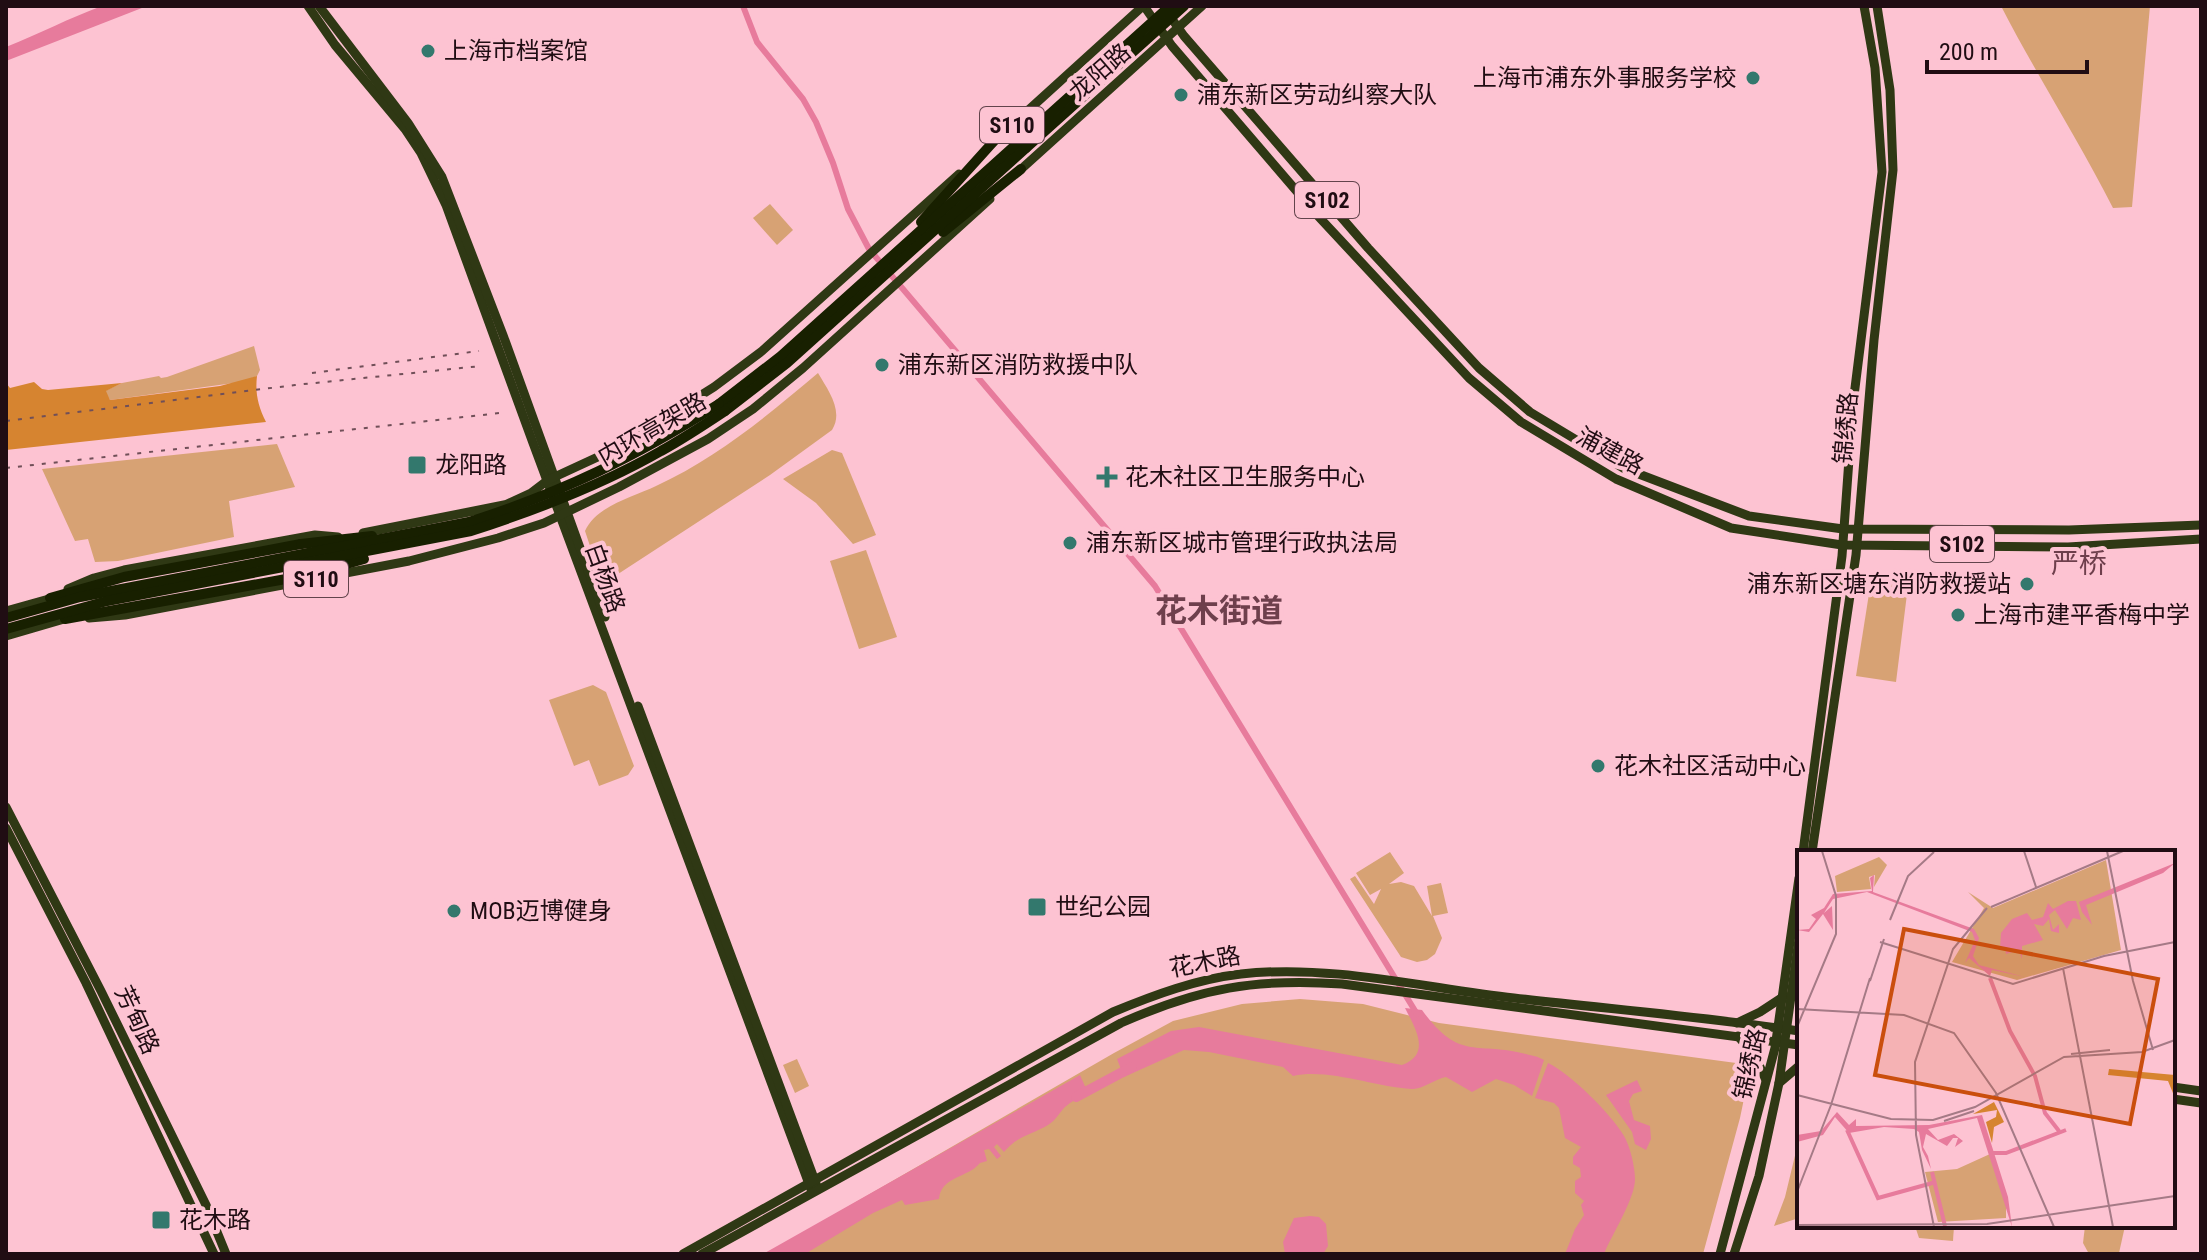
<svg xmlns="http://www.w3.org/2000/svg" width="2207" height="1260" font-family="'Roboto Condensed','Noto Sans SC',sans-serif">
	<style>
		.green { fill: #d7a274 }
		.forest { fill: #d68430 }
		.water { fill: #e77b9c }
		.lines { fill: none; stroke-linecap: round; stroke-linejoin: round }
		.canal { stroke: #e77b9c; stroke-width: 6 }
		.river { stroke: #e77b9c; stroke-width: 10 }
		.major { stroke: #2f3814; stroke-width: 9 }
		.highway { stroke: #182000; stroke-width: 10 }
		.rail { stroke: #704f58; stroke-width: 2; stroke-dasharray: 4 8; stroke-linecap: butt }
		.highway-bridge { stroke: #182000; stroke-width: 10 }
		.poi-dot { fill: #33786d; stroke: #fdc3d2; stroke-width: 3 }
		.labels { text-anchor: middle; stroke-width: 8; stroke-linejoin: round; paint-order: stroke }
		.shield { fill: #fdc3d2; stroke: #62444c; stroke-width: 2 }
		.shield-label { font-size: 22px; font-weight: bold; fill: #200d13 }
		.poi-label { font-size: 24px; fill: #200d13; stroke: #fdc3d2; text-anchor: start }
		.street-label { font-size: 24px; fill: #200d13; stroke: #fdc3d2 }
		.quarter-label { font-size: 28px; fill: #6e3f4c; stroke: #fdc3d2 }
		.district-label { font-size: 32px; font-weight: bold; fill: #6e3f4c; stroke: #fdc3d2 }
		.inset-river { fill: none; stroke: #e77b9c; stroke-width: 4 }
		.inset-road { fill: none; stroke: #a57a86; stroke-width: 2 }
		.view { fill: #ca4e0d; fill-opacity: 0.15; stroke: #ca4e0d; stroke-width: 4 }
		.inset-edge { fill: none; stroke: #200d13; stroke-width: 4 }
	</style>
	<rect width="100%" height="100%" fill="#fdc3d2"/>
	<g class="green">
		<path d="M2001 6H2150L2132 207 2113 208C2078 139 2036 74 2001 6Z"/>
		<path d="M770 204 793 230 777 245 753 218Z"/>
		<path d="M254 346 260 370 257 376 241 382 110 400 105 391 122 383 159 376 161 378 167 377Z"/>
		<path d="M818 373C828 390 844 411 832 430L770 475 615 576H604L596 564 585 531C596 506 633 497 656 486 718 457 767 416 818 373Z"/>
		<path d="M277 444 295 487 229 501 234 537 118 561 95 562 88 539 75 541 42 469Z"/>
		<path d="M832 450 842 453 876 535 853 544 816 503 783 479Z"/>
		<path d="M866 550 897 637 859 649 830 561Z"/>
		<path d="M1909 578 1896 682 1856 676 1871 581Z"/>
		<path d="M593 685 606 692 634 766 628 775 599 786 589 760 574 766 549 700Z"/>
		<path d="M1390 852 1404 873 1389 884 1401 882 1414 886 1432 916 1427 886 1441 883 1448 913 1433 916 1442 938 1435 954 1427 960 1417 962 1401 957 1350 879 1355 876 1374 904 1381 889 1370 895 1356 873Z"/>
		<path d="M1300 999 1363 1004 1439 1023 1751 1065 1740 1118 1703 1254H766L1114 1053 1173 1021 1242 1004Z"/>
		<path d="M797 1059 809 1086 795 1093 783 1065Z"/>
		<path d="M1799 1139V1218L1774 1226 1785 1197Z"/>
		<path d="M1915 1226H1954L1953 1241 1919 1238Z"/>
		<path d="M2085 1226H2125L2119 1253 2089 1254 2083 1243Z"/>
	</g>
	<path class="forest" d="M257 376C255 393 258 406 266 422L6 450V383L10 388 34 382 42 389 48 390 122 383 106 391 110 400 220 386Z"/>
	<g class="water">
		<path d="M102 6H147L6 61V47C39 34 69 18 102 6Z"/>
		<path d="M1405 1008 1422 1010C1460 1062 1475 1041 1526 1054 1533 1056 1537 1056 1544 1060L1532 1096 1514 1085 1496 1079 1472 1092 1446 1077C1435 1079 1421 1090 1412 1089 1374 1087 1329 1068 1293 1076L1283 1067 1209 1052 1184 1050 1124 1077 1117 1059 1171 1031 1199 1027 1402 1065C1432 1054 1415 1028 1405 1008Z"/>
		<path d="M1548 1063C1570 1073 1612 1115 1624 1136 1630 1146 1635 1167 1635 1179 1635 1199 1612 1234 1604 1254H1565L1575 1229 1584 1215 1581 1205 1584 1201 1575 1193V1181L1581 1177 1580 1168 1573 1164V1157L1581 1147 1565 1138 1559 1108 1554 1103 1535 1098Z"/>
		<path d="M1080 1075 1088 1093C1080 1097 1072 1101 1065 1107 1059 1113 1056 1120 1048 1125 1031 1135 1017 1136 1004 1152L997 1144 994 1147 1001 1156 997 1159 989 1149 984 1150 987 1161 980 1163C968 1178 941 1176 939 1199L905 1205 902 1200 873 1213 805 1254H763Z"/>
		<path d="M1637 1080 1642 1091 1633 1094 1629 1101 1634 1120 1650 1126 1651 1139 1646 1150 1635 1144 1632 1132 1606 1095Z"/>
		<path d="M1310 1216 1319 1217 1326 1224 1328 1246 1323 1254H1285L1283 1242 1294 1218Z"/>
	</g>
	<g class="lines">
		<path class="canal" d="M743 6 757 42 803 99 816 122 833 163 848 209 869 249 1155 586 1417 1014"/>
		<path class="river" d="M1076 1097 1132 1067"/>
		<g class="major">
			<path d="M308 6 335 45 405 129 421 153 446 205 533 443 812 1192"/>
			<path d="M319 6 408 123 442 177 503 335 605 617"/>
			<path d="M1144 6 1172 46 1318 216 1469 378 1521 422 1616 479 1731 528 1842 545 2068 547 2201 539"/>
			<path d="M1167 12 1184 36 1368 248 1479 368 1530 412 1623 468 1749 516 1843 529 2069 530 2201 525"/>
			<path d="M990 145 1143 6"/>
			<path d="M1018 172 1202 6"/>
			<path d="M505 505 531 493 548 480 615 449 714 387 762 351 959 174"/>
			<path d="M363 533 504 505"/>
			<path d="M68 589 94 578 124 570 315 535 338 537"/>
			<path d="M6 611 56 597"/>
			<path d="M89 618 125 615 409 561 498 538 544 523 619 487 708 439 753 409 803 368 990 199"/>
			<path d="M6 636 71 617"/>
			<path d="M638 706 818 1189"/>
			<path d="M6 807 101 991 206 1205 226 1254"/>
			<path d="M6 828 86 983 214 1254"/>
			<path d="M1803 852 1842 556 1853 404 1882 172 1875 68 1864 6"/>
			<path d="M1812 852 1856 555 1874 340 1893 170 1890 90 1877 6"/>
			<path d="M1737 1023 1760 1012 1783 997"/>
			<path d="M1738 1036 1755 1056 1766 1080"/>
			<path d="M1779 1083 1799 1066"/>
			<path d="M2173 1087 2201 1091"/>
			<path d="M2173 1099 2201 1103"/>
			<path d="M683 1254 1113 1012C1154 995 1197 979 1241 974 1332 964 1425 988 1514 998 1609 1009 1705 1017 1799 1031"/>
			<path d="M702 1254 1121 1023C1200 988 1256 978 1342 984L1799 1045"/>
			<path d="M1720 1254 1775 1048 1799 878"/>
			<path d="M1734 1254 1759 1176 1779 1083 1799 939"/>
		</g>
		<g class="highway">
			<path d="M921 222 994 141"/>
			<path d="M943 232 1021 169"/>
			<path d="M719 404 781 356 1020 141"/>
			<path d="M725 411 787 363 1026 148"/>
			<path d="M50 598 124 577 301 544"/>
			<path d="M65 619 308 575"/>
		</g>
		<g class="rail">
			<path d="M312 373 479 351"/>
			<path d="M6 421 295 385 481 366"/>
			<path d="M6 468 500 413"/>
		</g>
		<g class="highway-bridge">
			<path d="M1020 141 1170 6"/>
			<path d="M1026 148 1184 6"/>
			<path d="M301 544 372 536"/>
			<path d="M308 575 364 559"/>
			<path d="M6 618 80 597 469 522C563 492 635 457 719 404"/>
			<path d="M6 629 107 601 471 531C536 510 602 485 661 451 683 439 704 425 725 411"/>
		</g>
	</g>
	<g class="poi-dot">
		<circle cx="428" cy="51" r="8"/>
		<circle cx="1753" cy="78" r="8"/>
		<circle cx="1181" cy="95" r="8"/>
		<circle cx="882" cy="365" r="8"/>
		<rect x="407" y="455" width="20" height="20" rx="4"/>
		<path d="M1103 465h8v8h8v8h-8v8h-8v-8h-8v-8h8z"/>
		<circle cx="1070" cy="543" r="8"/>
		<circle cx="2027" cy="584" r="8"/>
		<circle cx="1958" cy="615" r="8"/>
		<circle cx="1598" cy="766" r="8"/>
		<rect x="1027" y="897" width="20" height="20" rx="4"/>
		<circle cx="454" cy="911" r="8"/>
		<rect x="151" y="1210" width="20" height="20" rx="4"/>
	</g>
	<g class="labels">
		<g class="shield">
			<rect x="980" y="107" width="64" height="36" rx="6"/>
			<rect x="1295" y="182" width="64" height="36" rx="6"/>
			<rect x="1930" y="526" width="64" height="36" rx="6"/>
			<rect x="284" y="561" width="64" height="36" rx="6"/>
		</g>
		<g class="shield-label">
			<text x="1012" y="133">S110</text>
			<text x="1327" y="208">S102</text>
			<text x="1962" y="552">S102</text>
			<text x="316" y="587">S110</text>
		</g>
		<g class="poi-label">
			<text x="444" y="59">上海市档案馆</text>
			<text x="1737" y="86" text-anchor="end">上海市浦东外事服务学校</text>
			<text x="1197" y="103">浦东新区劳动纠察大队</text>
			<text x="898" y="373">浦东新区消防救援中队</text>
			<text x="435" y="473">龙阳路</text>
			<text x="1125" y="485">花木社区卫生服务中心</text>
			<text x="1086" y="551">浦东新区城市管理行政执法局</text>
			<text x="2011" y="592" text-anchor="end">浦东新区塘东消防救援站</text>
			<text x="1974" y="623">上海市建平香梅中学</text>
			<text x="1614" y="774">花木社区活动中心</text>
			<text x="1055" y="915">世纪公园</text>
			<text x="470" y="919">MOB迈博健身</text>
			<text x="179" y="1228">花木路</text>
		</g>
		<g class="street-label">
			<text transform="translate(1100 72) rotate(-41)" y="8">龙阳路</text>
			<text transform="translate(1846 428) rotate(-85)" y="8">锦绣路</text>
			<text transform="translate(652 429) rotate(-30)" y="8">内环高架路</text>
			<text transform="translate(1610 451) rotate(28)" y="8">浦建路</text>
			<text transform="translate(605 578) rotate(70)" y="8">白杨路</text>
			<text transform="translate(1205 962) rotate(-11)" y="8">花木路</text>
			<text transform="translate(137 1020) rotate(65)" y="8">芳甸路</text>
			<text transform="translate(1750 1064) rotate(-77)" y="8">锦绣路</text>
		</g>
		<g class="quarter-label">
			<text x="2079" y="573">严桥</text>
		</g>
		<g class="district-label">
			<text x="1219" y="622">花木街道</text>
		</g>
	</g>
	<g transform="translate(1797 850)">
		<rect width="378" height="378" fill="#fdc3d2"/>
		<path d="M82 7 90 15 77 37 78 25 72 27 74 39 40 42 38 26ZM309 10 324 100 220 130 155 112 187 58 171 42 196 58ZM193 304 209 349V368L141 372 128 322 160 319Z" fill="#d7a274"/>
		<path d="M312 219 378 225V248L371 231 311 225ZM197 252 207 272 197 277 195 293 189 272 199 267 200 260 176 264Z" fill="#d68430"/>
		<path d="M378 13 366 23 289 55 295 75 285 62 282 52ZM77 25 76 42 177 79 182 88 176 106 182 115 228 127 195 120 193 126 172 108 168 113 178 90 175 82 70 42 36 49 27 63 35 56 36 80 26 64 12 82 0 80 12 79 19 69 14 65 27 58 36 44 75 41 73 28ZM271 51H279L284 70 276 68 270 79 258 60 252 65 256 80 262 74V83L254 81 252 69 246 76 237 74 246 90 225 96V109L222 100 209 104 208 98 203 99 204 83 215 69 230 63 235 70 246 67 251 53 256 59ZM40 262 52 275 59 269V276L132 275 185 265 211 347 215 377 180 268 131 279 141 290 157 284 166 291 158 297 161 288H156L150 296 129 284 126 297 131 306 134 319 125 300 122 282 117 279 87 277 52 283 38 267 26 285 0 292V285L24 281Z" fill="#e77b9c"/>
		<path class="inset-river" d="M193 128 213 181 238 226 248 263 262 281M50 280 81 348 139 332M196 303H209L269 280M135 322 148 376"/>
		<path class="inset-road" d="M227 1 239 37M310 1 336 131 356 200M194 57 326 1M93 70 111 26 137 2M83 92 216 134 307 106 378 92M266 118 316 377M73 131 87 89M0 159 107 165 157 183 199 243 257 377M0 177 39 84V46L25 1M274 204 313 200M0 245 94 269 136 270 178 257 267 207 345 202 378 190M147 271 177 261M0 342 34 255 73 128M0 375 190 374 378 346M137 377 119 285 118 212 156 99 190 58"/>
		<path class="view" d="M107 79 361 129 333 274 78 225Z"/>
		<rect width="378" height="378" class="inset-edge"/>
	</g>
	<rect width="2207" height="1260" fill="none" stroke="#200d13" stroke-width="16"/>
	<path d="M1927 60v12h160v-12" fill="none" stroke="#200d13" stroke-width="4"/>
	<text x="1939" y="60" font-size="24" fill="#200d13" stroke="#fdc3d2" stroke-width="6" paint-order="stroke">200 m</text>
</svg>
